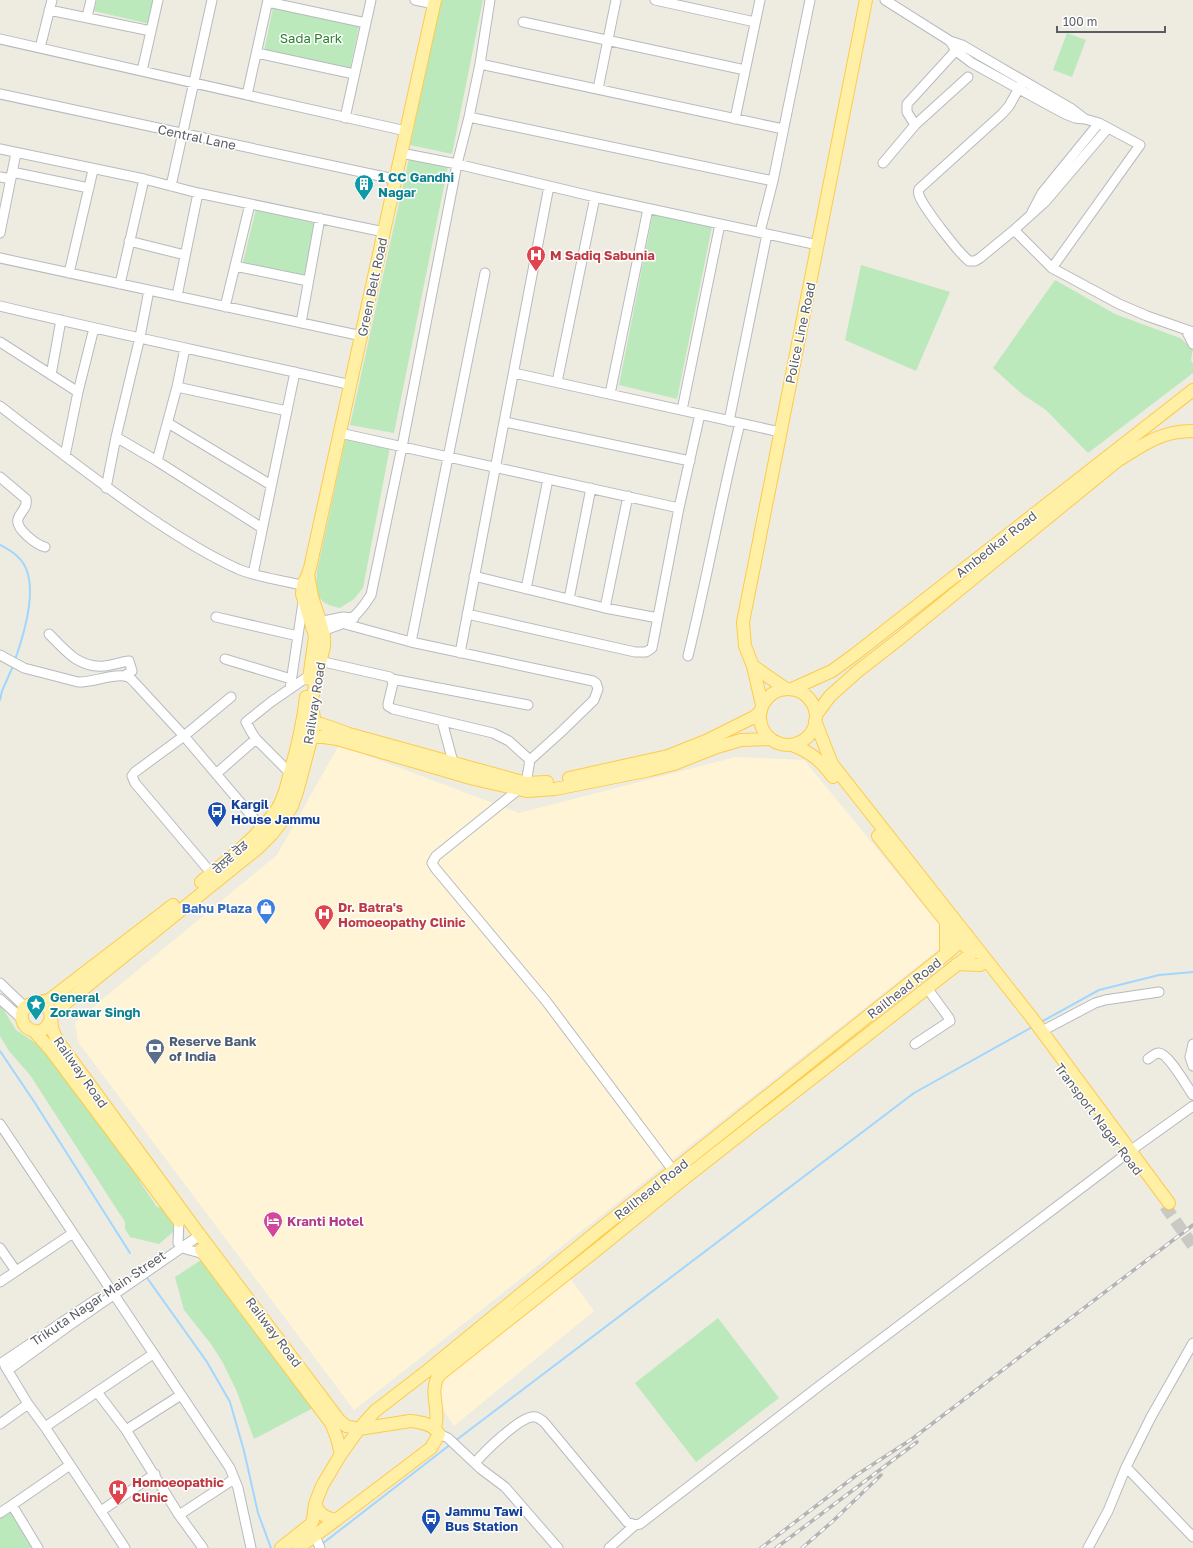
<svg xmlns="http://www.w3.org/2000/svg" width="1193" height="1548" viewBox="0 0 1193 1548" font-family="'Golos Text','Noto Sans Gurmukhi',sans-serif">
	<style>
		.commercial { fill: #fff5d6 }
		.green { fill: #bbe9bb }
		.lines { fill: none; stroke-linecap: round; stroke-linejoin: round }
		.stream { stroke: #a1d7ff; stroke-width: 2 }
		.major-tunnel { stroke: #c9c8c2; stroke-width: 12; stroke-dasharray: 12 6; stroke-linecap: butt }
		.minor-casing { stroke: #b7babf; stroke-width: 11 }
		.major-casing { stroke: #fecb4a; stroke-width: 14 }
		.minor { stroke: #fff; stroke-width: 9 }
		.major { stroke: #fff0a6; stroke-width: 12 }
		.rail-casing { stroke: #b3b4b5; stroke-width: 3.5 }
		.rail { stroke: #fff; stroke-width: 2; stroke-dasharray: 6; stroke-linecap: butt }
		.labels { text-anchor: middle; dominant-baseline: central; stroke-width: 3; stroke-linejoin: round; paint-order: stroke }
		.park-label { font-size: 13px; fill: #2b822f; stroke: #fff }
		.street-label { font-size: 13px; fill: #5a5e64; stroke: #fff }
		.culture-label { font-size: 13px; font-weight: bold; fill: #0d838f; stroke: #fff; text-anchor: start }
		.health-label { font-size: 13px; font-weight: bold; fill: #be3a42; stroke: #fff; text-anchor: start }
		.transit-label { font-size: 13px; font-weight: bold; fill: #164399; stroke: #fff; text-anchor: start }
		.shop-label { font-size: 13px; font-weight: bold; fill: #366cbe; stroke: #fff; text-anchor: end }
		.service-label { font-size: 13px; font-weight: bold; fill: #4e5e75; stroke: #fff; text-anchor: start }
		.hotel-label { font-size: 13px; font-weight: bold; fill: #b23c85; stroke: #fff; text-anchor: start }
	</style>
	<rect width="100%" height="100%" fill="#eeebe1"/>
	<path class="commercial" d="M339,745L519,813L736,757L804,760L942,928V947L354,1410L78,1042L75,1022L277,855Z
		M567,1274L594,1311L454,1426L443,1410L436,1394L440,1375Z"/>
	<path class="green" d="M97,0H156L150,24L94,11Z
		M441,0H483L452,154L410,145Z
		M273,8L359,26L350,68L264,51Z
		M1067,33L1086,40L1072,77L1053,70Z
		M409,158L448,166L394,433L350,425Z
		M654,208L713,222L677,399L619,385Z
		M256,209L318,224L305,277L243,262Z
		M861,265L950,292L916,371L845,340Z
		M1055,280L1115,314L1180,338L1193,349L1191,360L1193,364V373L1088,453L1046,410L1022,394L993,368Z
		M346,437L390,447L363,588L354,599L340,608C316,603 315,594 317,571Z
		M0,1004L16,1030L37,1044L65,1074L141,1174L140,1182L157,1207L166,1208L173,1220V1232L159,1244L130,1237L125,1229V1222L30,1075L9,1051L0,1036Z
		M204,1258L315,1407L254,1439L237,1392L223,1363L211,1344L184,1310L175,1277Z
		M718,1318L779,1398L696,1462L635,1383Z
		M10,1510L34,1546L30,1548H0V1517Z"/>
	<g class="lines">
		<path class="stream" d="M0,545C6,548 13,552 18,557C42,579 24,634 15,660
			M0,700L2,691L13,666
			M1041,1022L1099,990L1159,975L1193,972
			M0,1051L35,1103L130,1253
			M145,1275L207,1362L230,1402L244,1451L258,1513L271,1548
			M455,1441L914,1093L1034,1026
			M322,1544L451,1444"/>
		<path class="major-tunnel" d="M1165,1206L1193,1246"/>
		<defs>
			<path id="minor" d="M415,0L434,4
				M655,0L755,22
				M885,0L950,41L962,45L1072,109L1085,119
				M268,2L366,23
				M49,10L151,31
				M87,17L91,0
				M523,22L745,70
				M0,39L406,131
				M950,41L956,51L972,63L1019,89L1065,114L1075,118L1085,119L1099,123L1140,145L1052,268
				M40,48L52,0
				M257,53L354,74
				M480,64L783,129
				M142,71L158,0
				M598,89L616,0
				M0,94L394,179
				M247,95L268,0
				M469,117L773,181
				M345,118L371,0
				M735,119L760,0
				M915,125L907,112V104L959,47
				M1108,128L1045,202L1014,230L1052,268L1119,304L1147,316L1193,332
				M0,149L144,179
				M401,153L457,164L595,197L818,245
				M883,163L915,125L968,77
				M12,172L89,188
				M0,177L11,179
				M171,186L212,0
				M1032,212L1042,193L1099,123
				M1014,230L980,258L975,261H969C958,252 923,207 919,195C918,192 918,192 919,189L1002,114L1009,106L1023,81
				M760,232L773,181L810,0
				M0,233L16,153
				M129,241L185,255
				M0,258L362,336
				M235,266L308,281
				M69,273L93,170
				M120,284L144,179L198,193L384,232
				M177,296L198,193
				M0,306C117,334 234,358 351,385
				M225,307L250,204
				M301,323L320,218
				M1186,330L1193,344
				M0,342L78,392L94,328
				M514,373L780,432
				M51,375L61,320
				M557,382L595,197
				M177,387L185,348
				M610,394L648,209
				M0,406C49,444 98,482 149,517C177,536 207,555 238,569C262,579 285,580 309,587
				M682,410L720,224
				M729,421L767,234
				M505,422L690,461
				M168,423L271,485
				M340,433L679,508L652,648L646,652H635L467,614
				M116,437L140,337L149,290
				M65,456L78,392
				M157,461L262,528
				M0,477L26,499C28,508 20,512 18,519C15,529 37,545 45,547
				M106,488L116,437L157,461L177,387L287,411
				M679,508L700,414
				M253,574L295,372
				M474,576L605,608L658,618
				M526,589L548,479
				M569,599L591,488
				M605,608L628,496
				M216,617L298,636
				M314,623L343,617L354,618
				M345,624L411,642L593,681L596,683L598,689L594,700L560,733L530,760
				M318,632C347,623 354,622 371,595L402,447L457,164L469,117L480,64L490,0
				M49,634C65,650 78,668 104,666C113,665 121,662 129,661L132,671L124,676
				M411,642L485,273
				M460,653L549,186
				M0,655L24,668L78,682C91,683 117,672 128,677C131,678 133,681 135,683L184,736L231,697
				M688,656C707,578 721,500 740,423
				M225,659L291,679
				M315,660L390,677L393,683L388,704V706L393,709L493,733L509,741L530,760L526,783
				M392,679L528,705
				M290,689L303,602
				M442,721L453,762
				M217,773L256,739
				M290,773L256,739L252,733L246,722L271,702L310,675
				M518,790L436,856L432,863L435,868L546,1001L681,1181
				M212,874L135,783L132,776L135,772L184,736L262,828
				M0,983L25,1007
				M0,999L22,1019
				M1042,1031L1095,1003L1105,1000L1159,992
				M915,1044L950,1021L949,1018L927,988
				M1193,1044L1190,1057L1193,1066
				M1148,1059C1151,1057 1155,1053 1159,1053C1169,1054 1187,1087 1193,1095
				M0,1124L230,1468L238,1488L251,1548
				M1130,1151L1193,1106
				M178,1243L179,1220
				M0,1248L16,1271
				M182,1248L204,1254
				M0,1282L73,1233
				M3,1362L98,1298
				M8,1370L67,1327L200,1235
				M97,1392L126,1430L179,1515L203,1548
				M28,1404L45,1427L125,1548
				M0,1424L28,1404L5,1366
				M45,1427L153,1354
				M126,1430L181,1395
				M439,1434L448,1438L481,1469L505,1487L558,1548
				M475,1463C484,1452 519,1418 532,1417C537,1416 540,1419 544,1422L627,1522L635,1525L640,1524L823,1383L1125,1155
				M1126,1467L1193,1537
				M101,1511L155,1474
				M0,1513L12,1505
				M179,1515L234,1479
				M313,1531L320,1548
				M38,1548L12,1505L70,1465
				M609,1548L635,1525
				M1088,1548L1108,1511L1126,1467L1151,1417L1193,1343"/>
			<path id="major" d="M308,574L312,597L320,621L324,637V646L312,699L314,721L312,736L297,792L292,806L283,820L272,834L258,848L51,1015L52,1029L57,1040L196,1230L339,1420L346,1426L359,1429L375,1411L427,1371L599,1230L946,954L967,935
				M753,666L786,689
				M309,679L315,636L302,594L303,585L308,574L310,568C352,378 393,189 435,0
				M792,689L832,671L854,655L1193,390
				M760 717a28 28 0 1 1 56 0a28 28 0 1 1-56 0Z
				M762,705L753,666L745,646L743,622L866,0
				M816,715L830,696L858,671L899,639L1117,461C1143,445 1160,431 1193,431
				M307,719L349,734L526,783L547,782
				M815,721L832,764L1032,1018L1169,1203
				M304,734L337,739L474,779L527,791L555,789L650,770L674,764L717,747L741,740L771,739
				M792,745C812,753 820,760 833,777
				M569,778L668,756L708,740L754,717L761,711
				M878,836L966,947
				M201,882C227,861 255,839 275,812C284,800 287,784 291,769C298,745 303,722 306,697
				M946,923V954
				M957,964L980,965
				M41,1002C48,1007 52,1011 50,1020C43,1043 12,1027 25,1007C32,1001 40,1003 49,1000L173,905
				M34,1031L50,1049L179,1221
				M201,1250L331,1423L337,1438L341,1454
				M435,1428C441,1410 428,1392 439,1375L599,1248L681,1181L977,949
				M281,1548L311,1524L313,1520L315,1504L322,1486L341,1454L359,1429L410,1421C421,1422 433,1424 439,1434L431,1448L336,1520C324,1517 320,1515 315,1504
				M298,1548L336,1520"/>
		</defs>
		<use href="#minor" class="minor-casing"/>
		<use href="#major" class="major-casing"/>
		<use href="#minor" class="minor"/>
		<use href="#major" class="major"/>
		<defs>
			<path id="rail" d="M761,1548L858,1474L912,1439L1193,1225
				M776,1548L917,1442
				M802,1548L833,1521L881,1475"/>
		</defs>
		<use href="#rail" class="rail-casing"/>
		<use href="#rail" class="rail"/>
	</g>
	<defs>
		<symbol id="building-pin" viewBox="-11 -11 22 30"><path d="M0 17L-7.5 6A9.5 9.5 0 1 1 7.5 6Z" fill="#0f9aa8" stroke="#fff"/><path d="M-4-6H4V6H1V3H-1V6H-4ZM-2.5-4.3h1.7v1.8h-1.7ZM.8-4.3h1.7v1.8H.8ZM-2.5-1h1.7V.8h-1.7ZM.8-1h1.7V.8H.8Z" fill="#fff"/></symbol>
		<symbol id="hospital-pin" viewBox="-11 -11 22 30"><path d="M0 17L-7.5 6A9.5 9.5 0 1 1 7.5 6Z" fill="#e0444e" stroke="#fff"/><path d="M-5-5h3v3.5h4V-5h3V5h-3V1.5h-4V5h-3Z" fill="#fff"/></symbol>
		<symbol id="bus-pin" viewBox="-11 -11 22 30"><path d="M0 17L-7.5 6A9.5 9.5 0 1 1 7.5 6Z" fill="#1a4fb4" stroke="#fff"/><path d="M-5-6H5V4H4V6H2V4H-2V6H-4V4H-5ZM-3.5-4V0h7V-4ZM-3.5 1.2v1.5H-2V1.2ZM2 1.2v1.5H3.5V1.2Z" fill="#fff"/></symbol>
		<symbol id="shop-pin" viewBox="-11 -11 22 30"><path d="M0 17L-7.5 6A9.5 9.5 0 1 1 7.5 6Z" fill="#3f7fe0" stroke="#fff"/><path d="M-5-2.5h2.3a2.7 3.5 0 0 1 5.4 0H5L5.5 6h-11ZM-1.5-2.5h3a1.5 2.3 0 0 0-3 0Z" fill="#fff"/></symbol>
		<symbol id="sight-pin" viewBox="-11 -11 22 30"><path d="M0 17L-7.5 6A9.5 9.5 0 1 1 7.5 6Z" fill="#0f9aa8" stroke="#fff"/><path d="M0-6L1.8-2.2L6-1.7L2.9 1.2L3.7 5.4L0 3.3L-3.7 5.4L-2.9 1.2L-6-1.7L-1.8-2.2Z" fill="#fff"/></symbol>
		<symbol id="bank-pin" viewBox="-11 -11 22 30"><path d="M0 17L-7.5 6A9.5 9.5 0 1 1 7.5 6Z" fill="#5c6f8a" stroke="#fff"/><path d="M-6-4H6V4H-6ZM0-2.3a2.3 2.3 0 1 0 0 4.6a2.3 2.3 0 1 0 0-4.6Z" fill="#fff"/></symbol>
		<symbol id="hotel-pin" viewBox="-11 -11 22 30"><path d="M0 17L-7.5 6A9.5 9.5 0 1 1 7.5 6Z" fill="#d1479c" stroke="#fff"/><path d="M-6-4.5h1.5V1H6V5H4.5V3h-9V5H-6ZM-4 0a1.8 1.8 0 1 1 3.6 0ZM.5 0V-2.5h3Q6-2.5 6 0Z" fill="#fff"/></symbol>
	</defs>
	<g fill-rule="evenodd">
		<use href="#building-pin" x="353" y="173" width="22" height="30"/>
		<use href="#hospital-pin" x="525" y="244" width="22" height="30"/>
		<use href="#bus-pin" x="206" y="800" width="22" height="30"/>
		<use href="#shop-pin" x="255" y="897" width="22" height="30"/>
		<use href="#hospital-pin" x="313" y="903" width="22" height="30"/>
		<use href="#sight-pin" x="25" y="993" width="22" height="30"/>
		<use href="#bank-pin" x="144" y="1037" width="22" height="30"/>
		<use href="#hotel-pin" x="262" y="1210" width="22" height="30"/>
		<use href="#hospital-pin" x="107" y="1478" width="22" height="30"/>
		<use href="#bus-pin" x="420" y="1507" width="22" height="30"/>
	</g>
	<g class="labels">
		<g class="park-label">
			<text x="311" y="38">Sada Park</text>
		</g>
		<g class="street-label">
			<text transform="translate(197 137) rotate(12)">Central Lane</text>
			<text transform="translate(372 287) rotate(-78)">Green Belt Road</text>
			<text transform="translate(800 333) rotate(-78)">Police Line Road</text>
			<text transform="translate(996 544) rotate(-38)">Ambedkar Road</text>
			<text transform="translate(314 703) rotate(-81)">Railway Road</text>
			<text transform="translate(230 857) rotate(-42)">ਰੇਲਵੇ ਰੋਡ</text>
			<text transform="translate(904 988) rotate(-38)">Railhead Road</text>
			<text transform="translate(81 1072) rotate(55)">Railway Road</text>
			<text transform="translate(1099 1119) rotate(53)">Transport Nagar Road</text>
			<text transform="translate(651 1189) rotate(-38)">Railhead Road</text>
			<text transform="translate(98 1298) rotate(-34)">Trikuta Nagar Main Street</text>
			<text transform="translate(274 1332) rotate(53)">Railway Road</text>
		</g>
		<g class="culture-label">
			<text x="378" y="177">1 CC Gandhi<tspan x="378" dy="15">Nagar</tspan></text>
			<text x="50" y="997">General<tspan x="50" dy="15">Zorawar Singh</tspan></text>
		</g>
		<g class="health-label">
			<text x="550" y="255">M Sadiq Sabunia</text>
			<text x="338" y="907">Dr. Batra's<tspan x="338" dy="15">Homoeopathy Clinic</tspan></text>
			<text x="132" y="1482">Homoeopathic<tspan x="132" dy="15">Clinic</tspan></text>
		</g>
		<g class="transit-label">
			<text x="231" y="804">Kargil<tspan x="231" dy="15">House Jammu</tspan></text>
			<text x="445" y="1511">Jammu Tawi<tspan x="445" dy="15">Bus Station</tspan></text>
		</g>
		<g class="shop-label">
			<text x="252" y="908">Bahu Plaza</text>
		</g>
		<g class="service-label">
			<text x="169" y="1041">Reserve Bank<tspan x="169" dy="15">of India</tspan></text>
		</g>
		<g class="hotel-label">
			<text x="287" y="1221">Kranti Hotel</text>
		</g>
	</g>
	<path d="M1057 26v6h108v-6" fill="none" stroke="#5a5e64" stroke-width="2"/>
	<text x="1063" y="26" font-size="12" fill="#5a5e64" stroke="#ffffff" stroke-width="3" paint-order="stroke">100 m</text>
</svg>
